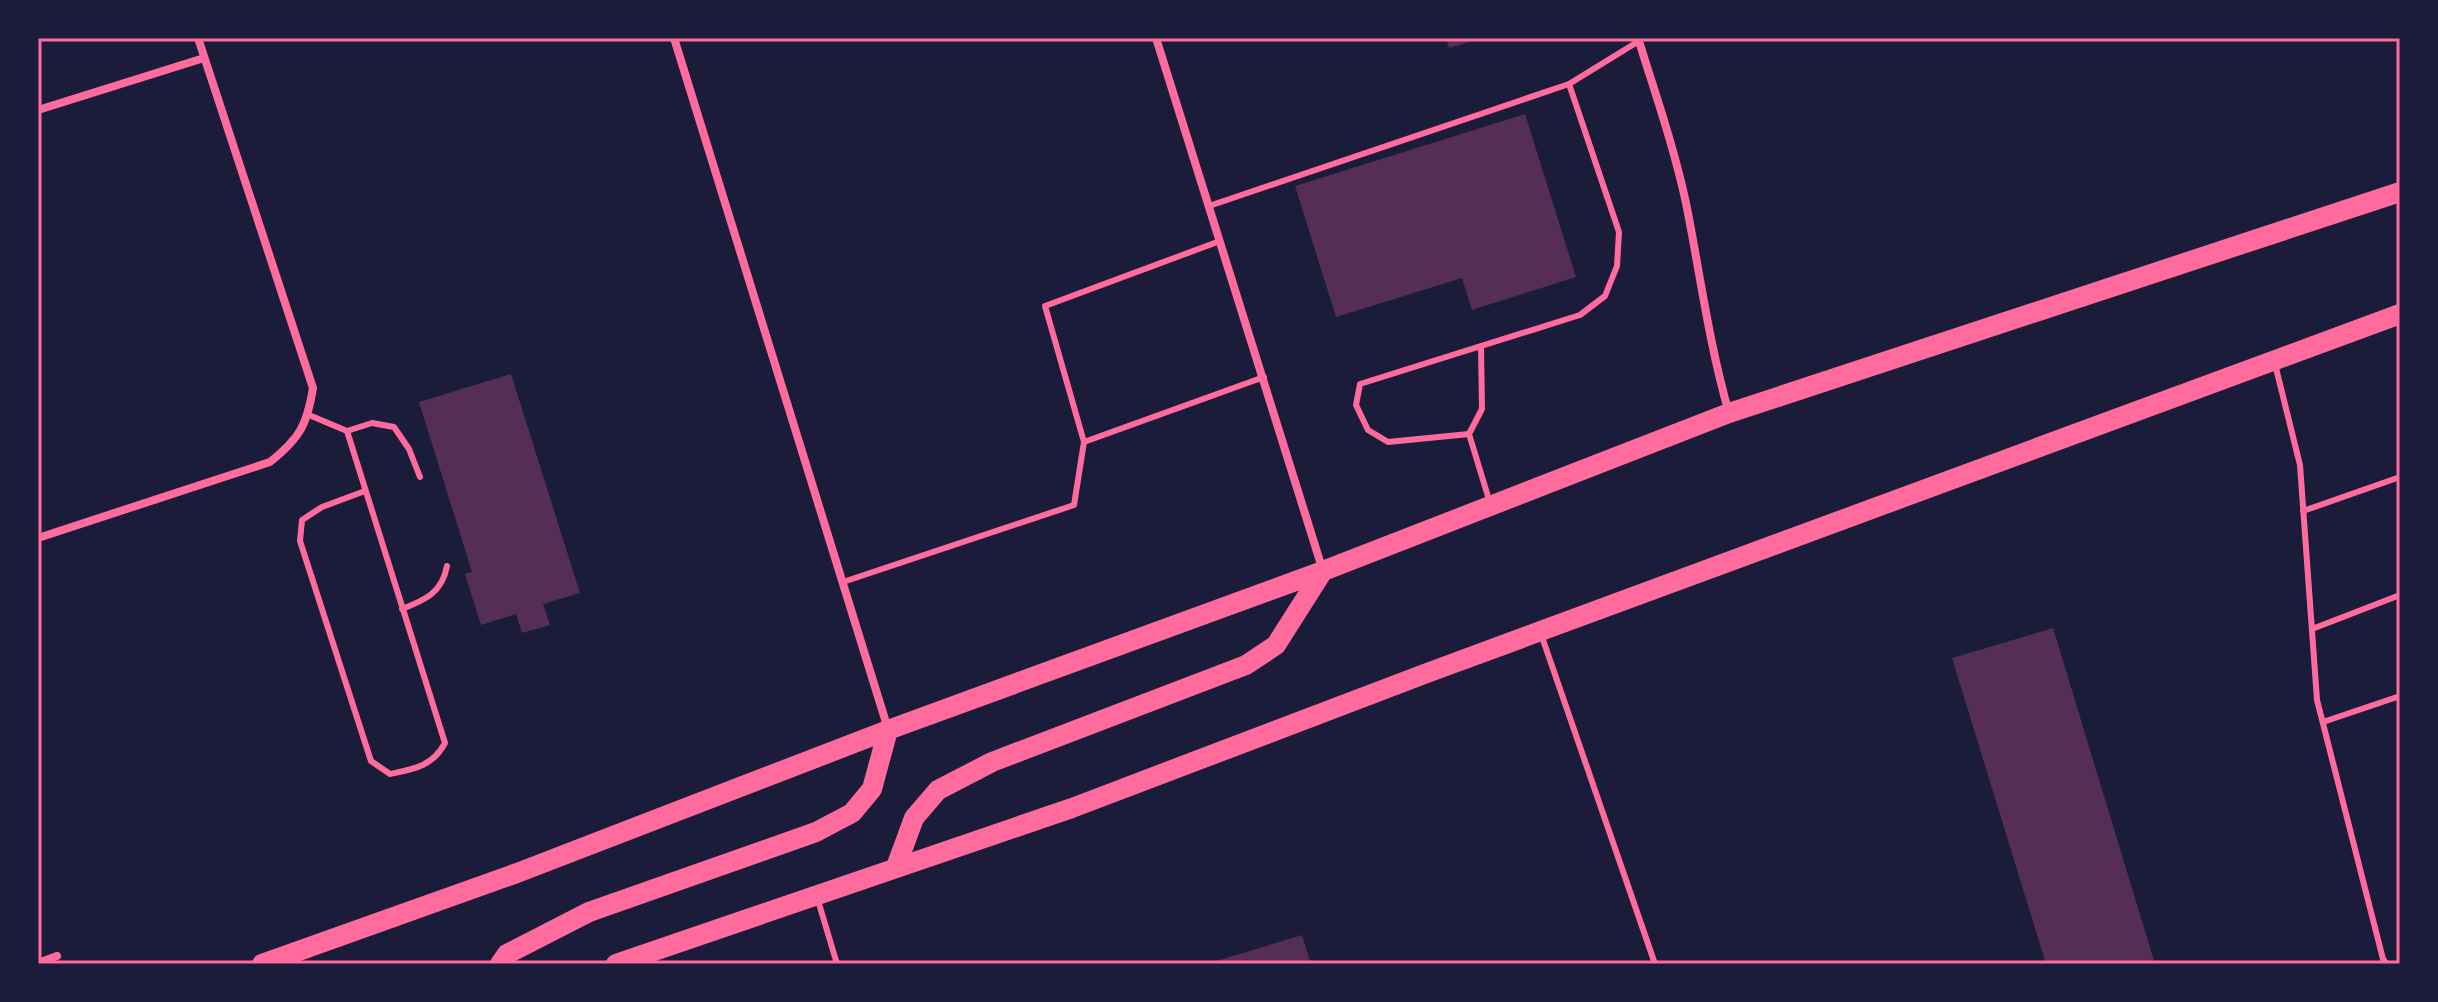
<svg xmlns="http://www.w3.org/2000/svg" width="2438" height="1002" viewBox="0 0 2438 1002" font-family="'DejaVu Sans',sans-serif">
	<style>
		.building { fill: #542f53 }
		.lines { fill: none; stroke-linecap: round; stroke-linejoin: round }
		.service { stroke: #ff6b9d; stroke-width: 6 }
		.minor { stroke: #ff6b9d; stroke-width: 8 }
		.primary { stroke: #ff6b9d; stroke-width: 20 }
		.neatline { fill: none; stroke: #ff6b9d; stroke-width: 3 }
	</style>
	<rect width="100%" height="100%" fill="#1b1b3a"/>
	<path class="building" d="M1446,38H1478L1479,39L1449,48Z
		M1525,114L1576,277L1472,310L1462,278L1336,317L1295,186Z
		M511,374L580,593L543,604L550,625L522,633L516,614L481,625L465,574L472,572L419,402Z
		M2053,628L2155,964H2046L1952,658Z
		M1302,935L1311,964H1210V963Z"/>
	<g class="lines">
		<path class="service" d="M1209,206L1569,84L1639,41
			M1220,241L1045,306L1084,442L1264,377
			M1481,346L1482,409L1469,434L1388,442L1368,430L1356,405L1360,384L1580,315L1605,296L1617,266L1619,232L1569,84
			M2275,364L2300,465L2317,700L2383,959L2387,964
			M309,415L347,431L445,743C433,766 414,769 390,774L371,761L300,541L302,520L322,507L365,491
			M347,431L372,423L394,427L409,449L420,477
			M1469,434L1490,503
			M2303,511L2400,477
			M843,582L1074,505L1084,442
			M402,609C425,600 442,593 447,566
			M2312,629L2400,595
			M1541,634L1655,964
			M2323,722L2400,696
			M817,897L837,964"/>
		<path class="minor" d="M674,38L888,729
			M1156,38L1323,571
			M1638,38C1655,93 1674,147 1686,203C1700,273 1709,344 1729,413
			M38,110L204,58
			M38,538L270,462C300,438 307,425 313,388L198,38
			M38,963L57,956"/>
		<path class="primary" d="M896,867L914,818L938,790L992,762L1246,665L1276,645L1323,571
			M262,964L517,873L888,730L1323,571L1729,413L2400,192
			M500,964L507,954L589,912L816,832L852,813L872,789L888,730
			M616,964L1072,808L1427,673L2400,314"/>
	</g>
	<rect width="2438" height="1002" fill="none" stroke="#1b1b3a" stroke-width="80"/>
	<rect x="40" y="40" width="2358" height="922" class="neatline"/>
</svg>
